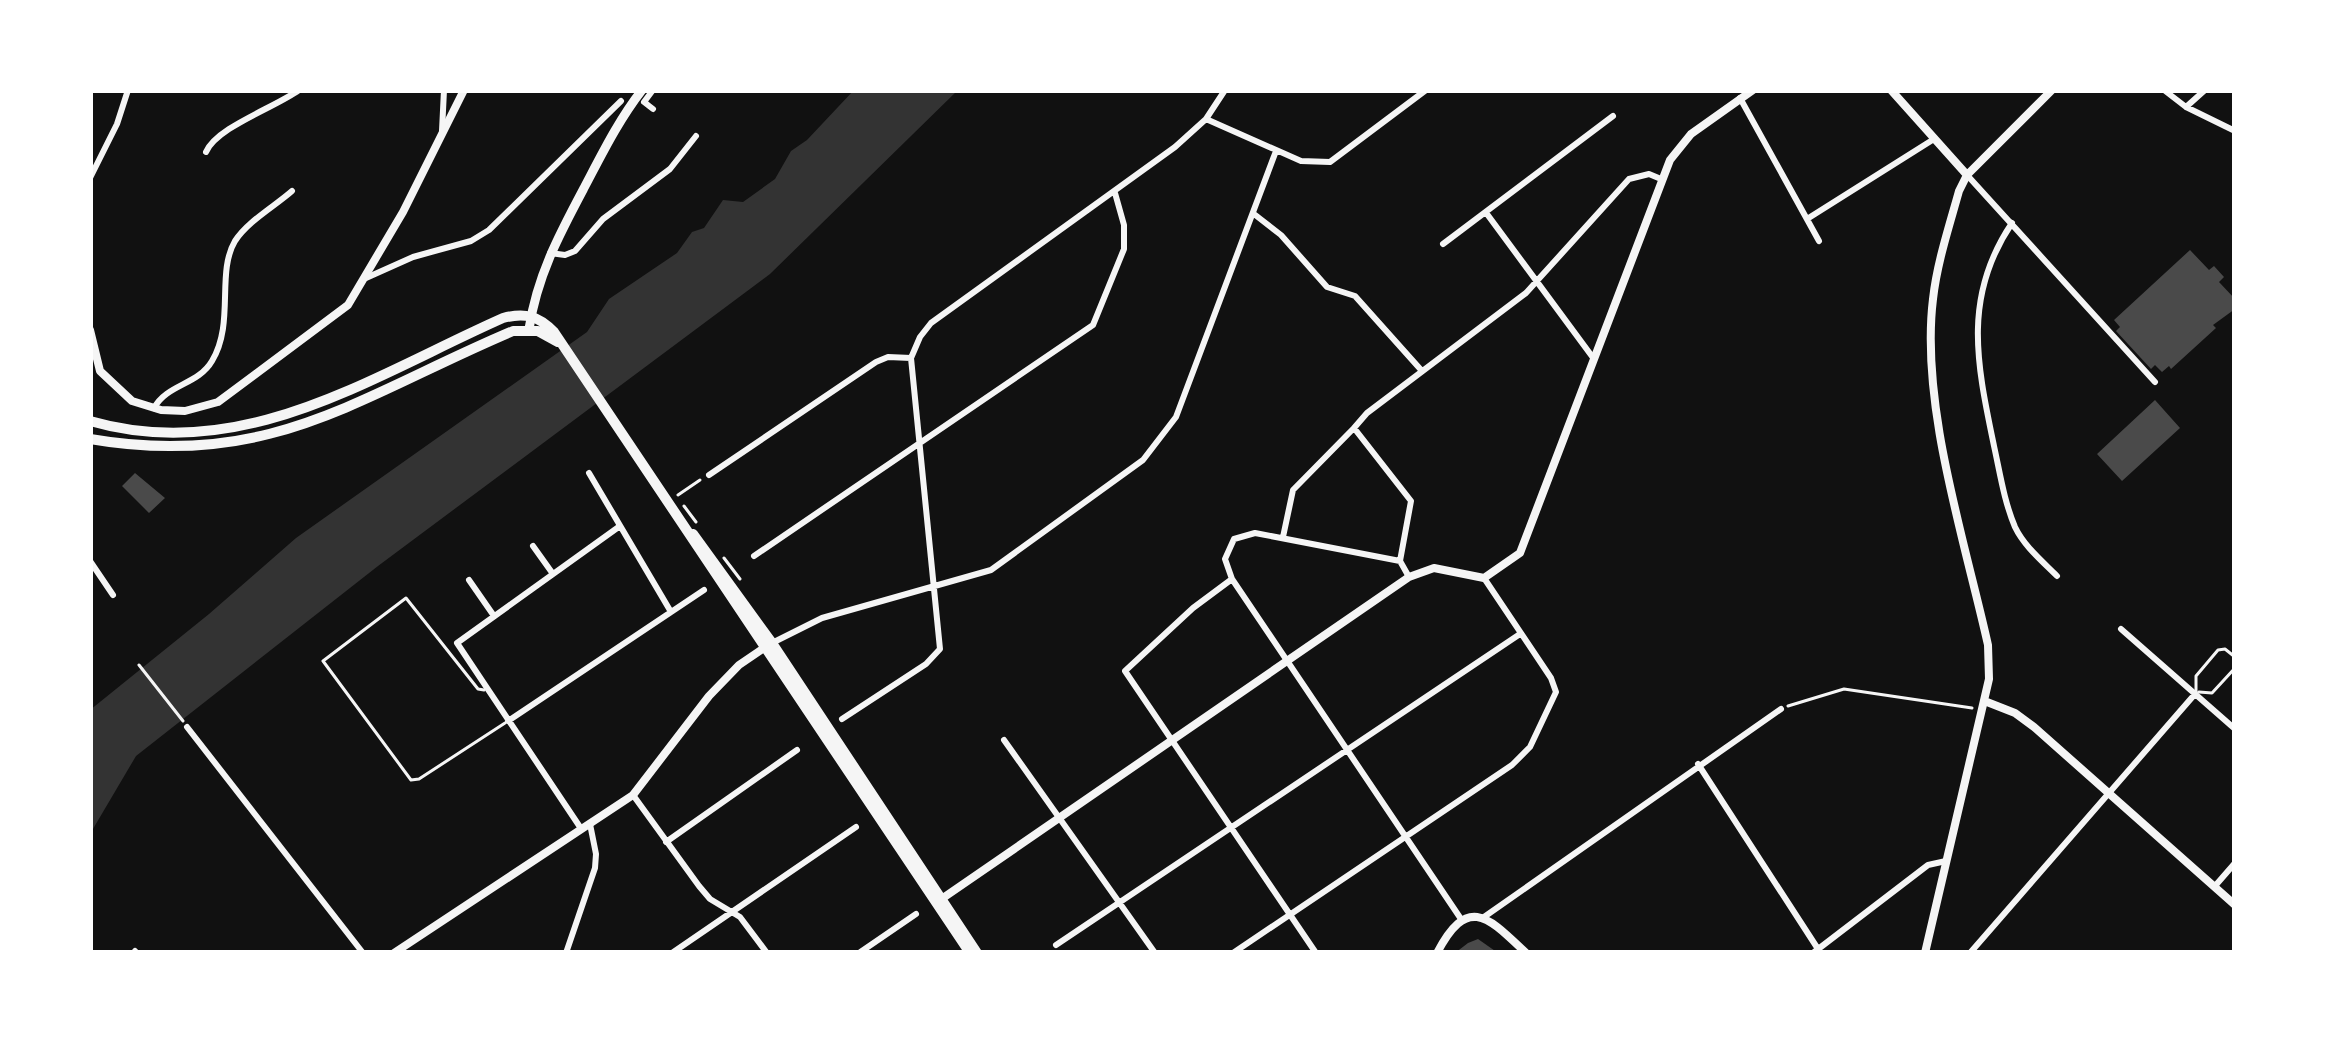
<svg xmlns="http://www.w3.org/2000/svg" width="2325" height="1043" viewBox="0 0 2325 1043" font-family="'Roboto Condensed',sans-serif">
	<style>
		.water { fill: #333 }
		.building { fill: #4a4a4a }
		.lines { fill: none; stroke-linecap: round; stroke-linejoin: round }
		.path { stroke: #f5f5f5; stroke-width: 3 }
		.service { stroke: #f5f5f5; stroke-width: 3 }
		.minor { stroke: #f5f5f5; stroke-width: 6 }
		.tertiary { stroke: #f5f5f5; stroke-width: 8 }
		.secondary { stroke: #f5f5f5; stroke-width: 9 }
		.primary { stroke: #f5f5f5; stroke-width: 10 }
	</style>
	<rect width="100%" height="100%" fill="#111"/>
	<path class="water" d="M854,90H958L770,274L378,566L136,756L90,834V710L209,614L296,538L587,332L609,299L677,253L692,232L704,228L723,200L743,202L775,179L791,151L807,140Z"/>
	<path class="building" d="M2190,250L2209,270L2214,266L2224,277L2219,282L2235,299V309L2213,325L2216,328L2171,369L2169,366L2162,372L2155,365L2151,369L2116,331L2120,327L2114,320Z
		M2155,400L2180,428L2122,481L2097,454Z
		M135,473L165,498L149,513L122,486Z
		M1478,939L1498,953H1455L1468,943Z"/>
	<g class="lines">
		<path class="path" d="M678,495L700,480
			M684,506L696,522
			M724,558L740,579
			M139,665L183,721
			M1788,706L1844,689L1972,708"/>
		<path class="service" d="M484,690L478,689L406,598L323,661L411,780L419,779L505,723
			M2199,692L2212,693L2235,668
			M2196,693V676L2218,650L2225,649L2235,657"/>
		<path class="minor" d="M2164,90L2186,107L2235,131
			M1740,98L1819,241
			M2186,107L2205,90
			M653,109L644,102L653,90
			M1206,119L1301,161L1330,162L1426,90
			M442,131L444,90
			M206,152C217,127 274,108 299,90
			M1967,175L2155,382
			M90,178L117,124L128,90
			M1254,214L1281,235L1327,287L1355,296L1422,371
			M1487,214L1594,359
			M1807,219L1934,139
			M2012,223C1962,297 1977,364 1994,446C2000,473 2004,501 2015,527C2024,546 2042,561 2057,576
			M1443,244L1613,116
			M550,253L565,255L575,251L603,219L670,169L696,136
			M366,278L413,257L471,241L489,230L621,101
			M154,408C167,384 198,385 212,361C235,323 216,273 235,241C248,221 275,206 292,191
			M589,473L671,612
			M709,475L876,362L888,357L911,358L920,337L931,323L1175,147L1206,119L1225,90
			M1283,537L1293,490L1353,429
			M533,546L553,574
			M754,556L1093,325L1124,249V225L1115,193
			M90,561L113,595
			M1400,561L1411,501L1354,428L1367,413L1526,293L1629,179L1649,174L1661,179
			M1409,577L1400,561L1255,533L1234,539L1225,559L1232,579L1461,919
			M1232,579L1193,608L1125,671L1316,953
			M469,580L494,616
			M2121,629L2235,729
			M772,643L822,618L991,570L1143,460L1176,417L1276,151
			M842,719L926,664L940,649L911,358
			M508,721L704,590
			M187,727L363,953
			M1004,740L1155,953
			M1698,764L1818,949
			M633,795L699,886L710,899L740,917L767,953
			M580,827L457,643L620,526
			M666,842L797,750
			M2215,886L2235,863
			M1484,917L1781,709
			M1056,945L1520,634
			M135,951L137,953
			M566,953L595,868L596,854L590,824
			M672,953L856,827
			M859,953L916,914
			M1233,953L1512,765L1530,747L1556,692L1551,678L1484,578
			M1813,953L1928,865L1946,861
			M1970,953L2195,694"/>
		<path class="tertiary" d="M1891,90L1967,175
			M90,330L100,371L132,401L161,410L185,411L218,402L348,305L403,212L464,90
			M1987,702L2015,713L2034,727L2235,905
			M940,900L1409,577L1434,568L1484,578L1520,553L1670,160L1691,134L1753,90
			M394,953L633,795L709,696L739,665L764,648
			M1437,953C1468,894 1488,917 1526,953
			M1925,953L1989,679L1988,645C1965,541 1920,405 1933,299C1937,263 1949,227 1959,191L1967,175L2052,90"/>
		<path class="secondary" d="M529,329C537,276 559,235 584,188C602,154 618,121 642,90"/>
		<path class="primary" d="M90,421C242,465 370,377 503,318C525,312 539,316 554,332L970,953
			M90,439C270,470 359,396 513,331H538L558,342
			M693,534L772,643L977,953"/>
	</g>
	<rect width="2325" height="1043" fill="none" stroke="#ffffff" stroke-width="186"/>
</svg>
